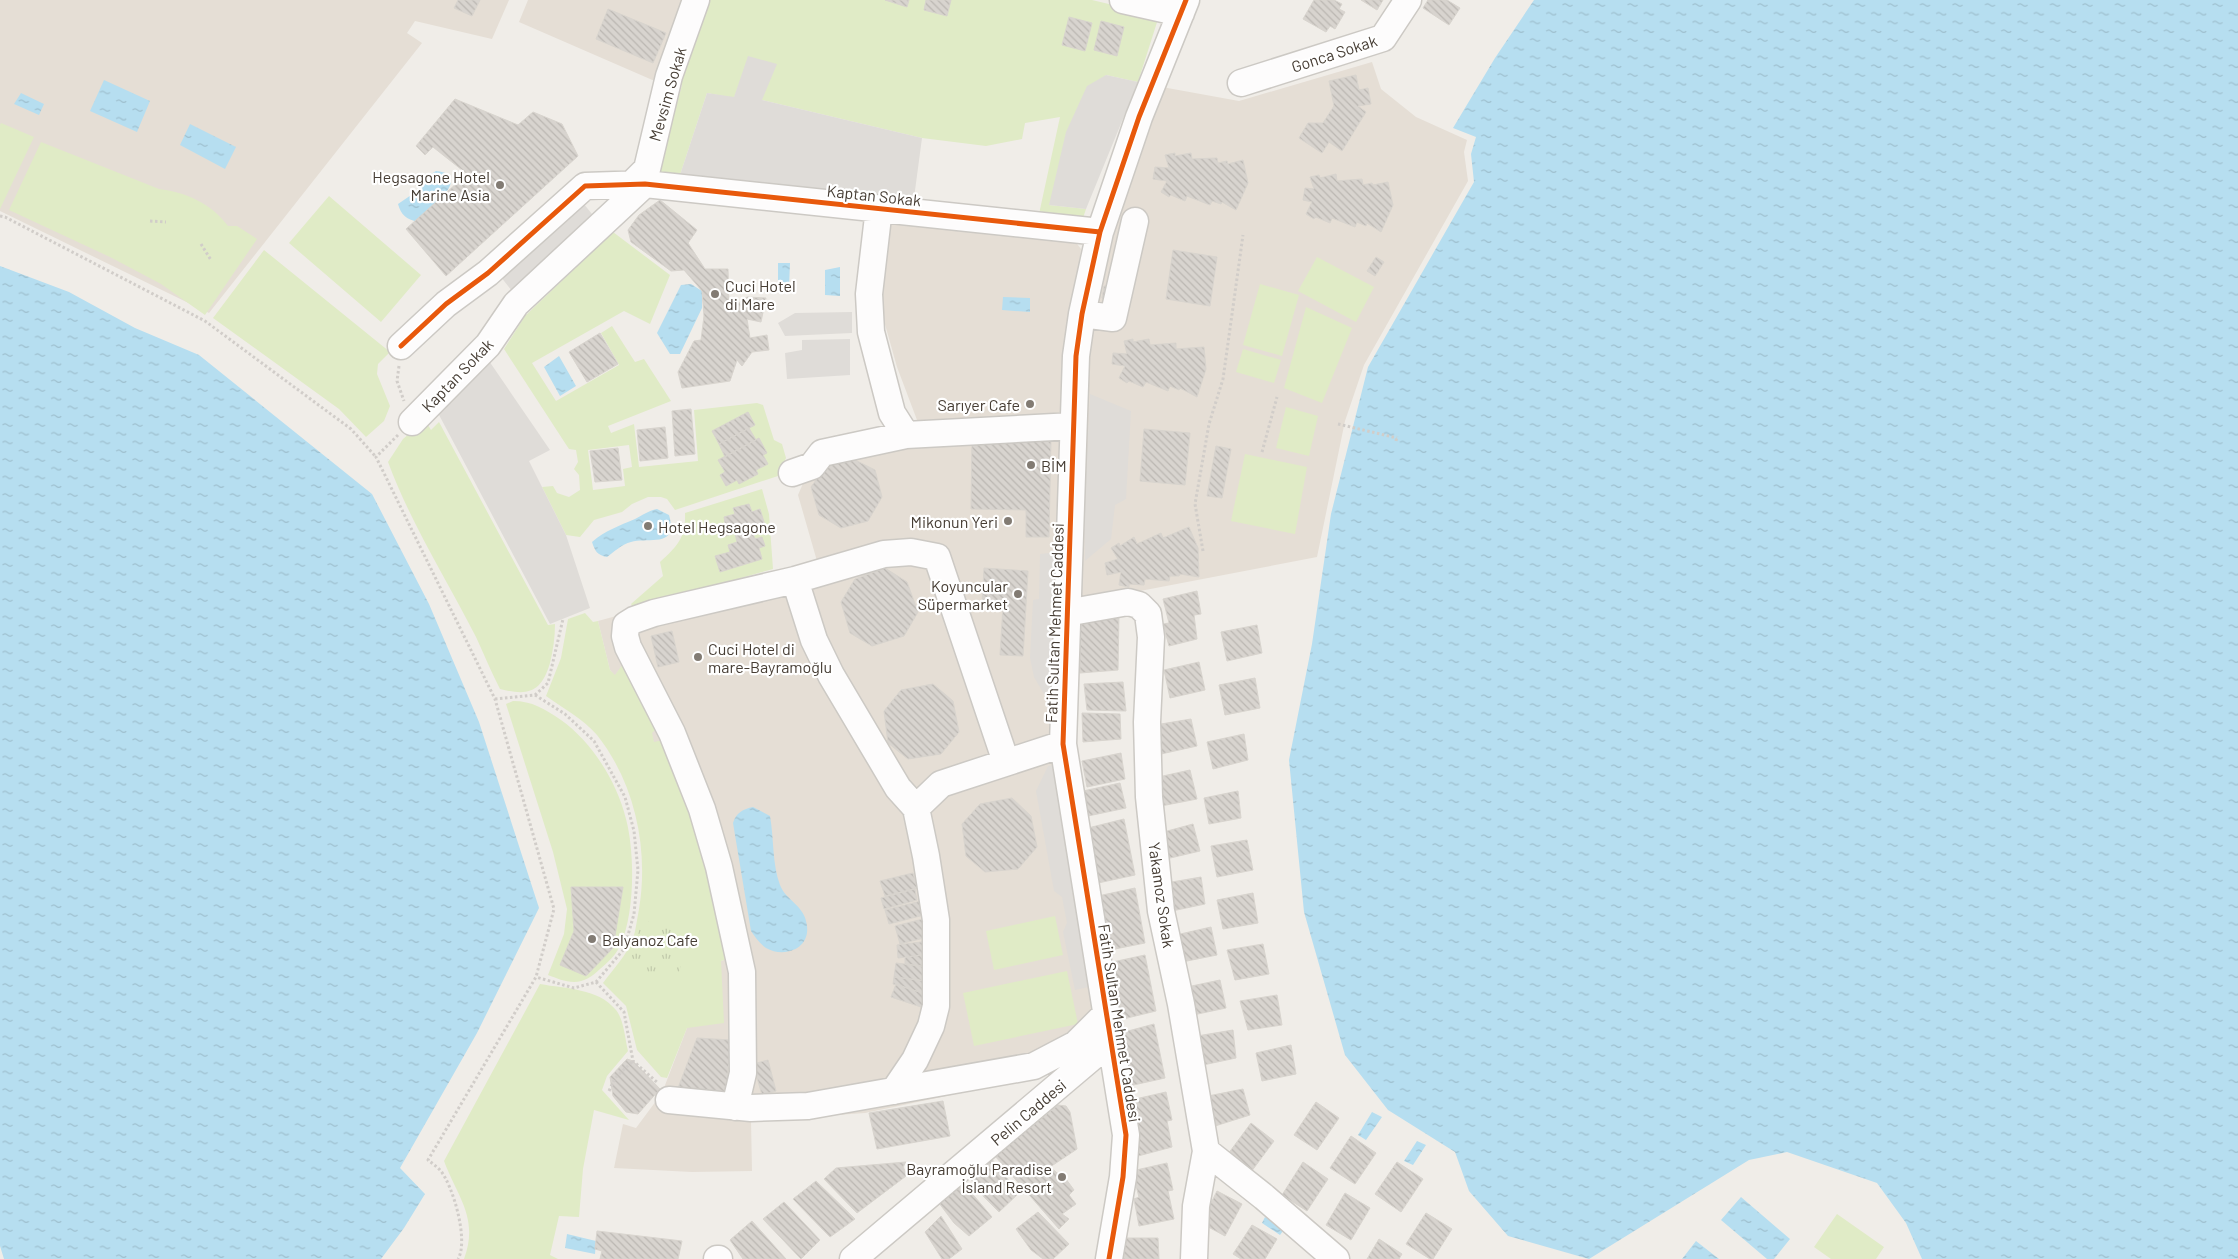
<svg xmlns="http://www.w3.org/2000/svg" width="2238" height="1259" viewBox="0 0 2238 1259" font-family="Barlow,sans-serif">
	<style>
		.residential { fill: #e5ded5 }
		.grass { fill: #e0ebc6; fill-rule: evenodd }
		.park { fill: url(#park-tufts) }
		.parking { fill: #dfdcd8 }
		.water { fill: url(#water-ripples) }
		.building { fill: url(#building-back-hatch); stroke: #d8d4ce }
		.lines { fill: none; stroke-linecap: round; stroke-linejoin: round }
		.minor-casing { stroke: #ccc9c4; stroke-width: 29 }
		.path { stroke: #d1cdc9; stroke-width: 3; stroke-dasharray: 2.5 2.5; stroke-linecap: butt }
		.minor { stroke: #fdfcfc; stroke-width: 26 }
		.cycleway-casing { stroke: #fff; stroke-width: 8 }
		.cycleway { stroke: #e8590c; stroke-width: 5 }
		.poi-dot { fill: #827b73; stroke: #fff; stroke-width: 2 }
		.labels { text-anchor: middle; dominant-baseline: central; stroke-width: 4.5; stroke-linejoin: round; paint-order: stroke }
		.street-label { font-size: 16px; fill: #463d34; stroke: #fff }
		.poi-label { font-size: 16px; fill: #463d34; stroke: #fff; text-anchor: end }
	</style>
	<defs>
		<pattern id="park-tufts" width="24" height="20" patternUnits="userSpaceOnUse" patternTransform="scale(1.25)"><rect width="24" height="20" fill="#e0ebc6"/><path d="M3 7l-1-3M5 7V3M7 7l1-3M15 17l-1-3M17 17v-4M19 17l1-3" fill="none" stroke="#c2caab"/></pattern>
		<pattern id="water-ripples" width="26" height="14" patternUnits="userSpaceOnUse" patternTransform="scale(1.25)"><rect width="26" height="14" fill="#b6def0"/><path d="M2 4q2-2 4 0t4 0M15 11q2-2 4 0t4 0" fill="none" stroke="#9ebfce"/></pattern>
		<pattern id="building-back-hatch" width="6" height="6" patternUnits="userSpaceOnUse" patternTransform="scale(1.25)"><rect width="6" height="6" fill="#d8d4cf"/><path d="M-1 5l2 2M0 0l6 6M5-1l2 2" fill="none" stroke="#bbb7b2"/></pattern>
	</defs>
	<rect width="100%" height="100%" fill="#f0ede8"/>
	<path class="residential" d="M0,0H509L492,39L415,21L407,33L422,43L209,313L0,211Z
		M528,0H687L657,82L519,22Z
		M1372,62L1381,89L1416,117L1467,140L1464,152L1468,181L1364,365L1345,421L1317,557L1072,604L1087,336L1110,233L1146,137L1162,87L1239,101Z
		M894,219L1071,236L1081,249L1060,412L1051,420L924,424L917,420L897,367L879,303L885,225Z
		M1060,434L1058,552L1101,1027L1032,1078L865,1113L751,1121L752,1171L692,1172L614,1168L623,1124L636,1128L662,1093L687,1028L721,961L730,958L667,739L654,743L628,657L615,676L610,670L598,621L817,561L798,495L814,458L922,439Z"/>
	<path class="grass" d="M706,0H1092L1159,16L1138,82L1106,75L1049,205L1086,209L1083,218L1039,214L1060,117L1025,123L1022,139L986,146L922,138L762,100L749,56L734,98L707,93L680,175L657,174L682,85L673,82Z
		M1,123L34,137L0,209V125Z
		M41,142L159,189C186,192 212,204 228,226H237L257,239L205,315L161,284L110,257L9,210Z
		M329,196L421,275L381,322L289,243Z
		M613,232L670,275L650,324L624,311L532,363L556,401L619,365L601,333L612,326L635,362L644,359L671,401L608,426L611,433L634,424L639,467L698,461L694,410L757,403L763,405L774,440L782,444L786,458L778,476L675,510L667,499L661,497H648L632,504L622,512L594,520L580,537L566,535L542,487L553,486L557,493L569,497L580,490L579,475L574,469L578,462L576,450L569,449L565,443L504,349L525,316ZM629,445L632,467L623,469L625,486L593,490L588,450Z
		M264,250L390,352L378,364L377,374L390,406L384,421L366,437L339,409L213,318Z
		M1317,257L1374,287L1356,322L1298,291Z
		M1260,284L1299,295L1282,356L1243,345Z
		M1306,307L1352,328L1322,403L1284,388Z
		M1243,349L1281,360L1274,383L1236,372Z
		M1286,407L1318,416L1309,456L1276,448Z
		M425,420L431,430L439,422L548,625L555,624C555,638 553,650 550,663C541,693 528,696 500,689C491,672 484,654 476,637C446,578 411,524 388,462L403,439Z
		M1245,454L1307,467L1295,534L1231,521Z
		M762,489L769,514L773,569L633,608L631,604L663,576L660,562C677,546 686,538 685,513Z
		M585,613L593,622L598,621L610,670L615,675L628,657L660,725L652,733L654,742L667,739L692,795L730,958L721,961L724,1023L687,1028L667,1078L661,1077L637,1050L626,1006L603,983C614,968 626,956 633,939C636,929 637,919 639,909C649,849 635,783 597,735C583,719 563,708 546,696L561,658L568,619Z
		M513,701C532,701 545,709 561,720C592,742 617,782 626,819C635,853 635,914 620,946C616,955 607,963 600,969C593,976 584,982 574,982C565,982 556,978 548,975L564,934L567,909L553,852L506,704Z
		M1055,916L1063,955L994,970L986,931Z
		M1067,971L1078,1024L974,1046L963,993Z
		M540,984C566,989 598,988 616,1010C624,1020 625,1039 628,1051L607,1076L602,1090L629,1120L594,1110L583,1169L579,1217L559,1216L550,1255L558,1259H464C479,1218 458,1198 444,1161Z
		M1837,1214L1884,1247L1876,1259H1831L1814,1247Z"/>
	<path class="park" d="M642,920L689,932L677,981L629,966Z"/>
	<path class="parking" d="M748,56L777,64L762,100L922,138L914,198L680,175L707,93L734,97Z
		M1106,75L1138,82L1086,209L1049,205L1066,132L1087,86Z
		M579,198L596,219L516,296L497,272Z
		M852,312V333L785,336L778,323L795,313Z
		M850,339V375L787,379L785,353L802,350V340Z
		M487,358L550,450L529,461L566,535L590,608L550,624L438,413Z
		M1090,394L1131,411L1126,499L1115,505L1111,539L1085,561L1084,512Z
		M1058,552L1055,693L1044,694L1034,677L1030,658L1033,600L1039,599L1040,554Z
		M1060,764L1092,986L1075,990L1063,932L1067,923L1062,897L1054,891L1036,791L1048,766Z"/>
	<path class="water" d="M1534,0H2238V1259H1922L1906,1223L1877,1183L1787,1152L1749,1160L1589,1259L1508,1236L1469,1191L1455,1152L1388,1110L1345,1055L1304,912L1289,760L1312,644L1331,514L1368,367L1474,182L1471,154L1476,137L1453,128L1495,58Z
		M104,80L150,101L137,132L90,111Z
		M21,93L44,104L39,115L14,104Z
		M190,124L236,147L225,169L180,145Z
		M436,171C475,174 427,212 418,222C406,219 401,215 398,204L420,189L431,174Z
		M778,263H790L789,288H778Z
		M0,266L69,292L135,328L199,355L372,494L429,604L479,722L539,908L477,1033L400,1168L425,1194L404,1228L381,1259H4L0,1246Z
		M840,267V296L825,295V270Z
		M691,284L702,291V308L680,354H670L657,333L681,285Z
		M1003,297L1030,298V312L1002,310Z
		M559,356L576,386L560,396L544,367Z
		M657,509L669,515C679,549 648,537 631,542C622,544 614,552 607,557C597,555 595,551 592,542C606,530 619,526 635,519C643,515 648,511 657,509Z
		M753,807L770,816C774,838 772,864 780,885C786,901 805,905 807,926C810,950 783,958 766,948C759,943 755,937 751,931L733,823C736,813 743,809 753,807Z
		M1372,1112L1382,1117L1366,1140L1358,1135Z
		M1417,1141L1426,1145L1413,1165L1404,1161Z
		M1741,1197L1790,1239L1774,1259H1767L1721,1220Z
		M1265,1217L1285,1228L1280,1235L1262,1223Z
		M567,1234L596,1241L595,1254L565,1248Z
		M1696,1241L1719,1259H1682Z"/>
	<path class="building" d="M458,0H480L472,16L454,8Z
		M885,0H909L907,7Z
		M926,0H951L947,16L924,10Z
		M1314,0H1334L1342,4L1339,9L1345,12L1335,29L1330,26L1326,32L1303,19Z
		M1361,0H1383L1377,10Z
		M1428,0H1447L1460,8L1449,25L1423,8Z
		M608,9L666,33L653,63L596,39Z
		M1069,17L1092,23L1085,51L1062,45Z
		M1101,21L1124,27L1117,56L1094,50Z
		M1356,75L1359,90L1368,88L1371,104L1358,106L1366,112L1342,151L1329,142L1322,153L1299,138L1308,123H1323L1334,106L1329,81Z
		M455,99L518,125L533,112L562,124L578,156L446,276L406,229L467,174L433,147L425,155L416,146Z
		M1175,153V156L1191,153L1192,159L1217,158L1218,163L1227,161L1228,164L1243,160L1248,183L1236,210L1222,202L1221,204L1212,201L1210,205L1187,196L1185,201L1171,195L1169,197L1161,192L1167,181L1153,179L1155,167L1169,168L1165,155Z
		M1336,174L1337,181L1362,179L1363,185L1372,183L1373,185L1388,182L1393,205L1381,232L1367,223L1366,226L1357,222L1355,227L1332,218L1330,223L1316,217L1314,219L1306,214L1312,202L1303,200L1305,188L1314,189L1310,177L1319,175L1320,178Z
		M660,200L697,230L688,243L705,269H728L729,306L739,303L747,297L766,298L761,322L747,319L750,338L767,335L769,350L752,352L742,366L737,360L730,381L682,388L678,372L694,341L701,340L704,316L702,291L684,270L671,271L631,242L628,230L639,215Z
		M1173,250L1217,257L1210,306L1166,299Z
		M1376,257L1384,262L1375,276L1367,271Z
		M1104,286L1116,288L1114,300L1102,298Z
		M600,333L618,364L587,382L569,352Z
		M1133,339V342L1149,339L1150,345L1176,343V349L1204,347L1206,369L1197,397L1180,388L1179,390L1170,386L1168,391L1146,382L1143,387L1129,381L1127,383L1119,378L1125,366L1112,364L1113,353L1127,354L1124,341Z
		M691,409L695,454L675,456L672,411Z
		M748,412L755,425L719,444L712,431Z
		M665,427L668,458L640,461L637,430Z
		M749,428L756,440L725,457L719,444Z
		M1144,429L1190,433L1185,485L1140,481Z
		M759,438L767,453L763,455L768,464L756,470L758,474L739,484L737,480L726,486L720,475L725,472L718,460Z
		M972,438L1051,440L1049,537H1026V510L971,509Z
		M1216,446L1231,449L1222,498L1207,496Z
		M618,448L622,480L595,482L590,451Z
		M851,458L875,470L882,497L868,521L841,528L819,515L811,487L827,465Z
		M749,504L752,512L760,509L765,525L751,529L755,539L762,537L765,546L759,548L762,559L720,572L715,556L730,552L728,545L737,542L735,533L720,538L716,526L725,523L724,517L735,514L733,508Z
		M1189,527L1198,548L1199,577L1180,574L1179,576H1170L1169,581L1145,579L1144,585L1129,584V587L1119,585L1121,572L1107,575L1105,563L1118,559L1111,548L1119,543L1120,546L1134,537L1137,544L1161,533L1163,538Z
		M885,568L907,582L918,612L904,636L872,646L850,633L841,602L855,579Z
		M984,568L1028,571L1023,656L1000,655L1003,606L982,605Z
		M1197,591L1201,614L1194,615L1197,639L1169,646L1163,624L1169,623L1163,599Z
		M1119,612L1118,670L1080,673V617Z
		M1257,625L1262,653L1227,661L1221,632Z
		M672,631L679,662L658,667L651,636Z
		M1199,662L1205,690L1170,698L1164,670Z
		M1255,678L1260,708L1225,715L1219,685Z
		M1123,682L1126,711L1087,710L1084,684Z
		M933,684L953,701L959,732L941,754L908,759L888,743L884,711L901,690Z
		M1082,713L1120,714L1121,739L1083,742Z
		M1191,719L1197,746L1161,754L1155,725Z
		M1244,734L1248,760L1213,769L1207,742Z
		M1121,753L1125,779L1087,787L1082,761Z
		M1190,770L1197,799L1161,806L1154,778Z
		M1120,783L1126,808L1088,816L1083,791Z
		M1238,791L1241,818L1209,824L1204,798Z
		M1012,798L1031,816L1037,847L1018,869L985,872L966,856L962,824L980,804Z
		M1124,819L1135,875L1098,883L1088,828Z
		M1193,824L1200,851L1166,859L1160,833Z
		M1247,840L1253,870L1217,877L1211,846Z
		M913,873L917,888L885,896L880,881Z
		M1201,877L1205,904L1172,911L1166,883Z
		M571,887H623L613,948L586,976L560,965L574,931Z
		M1135,888L1145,943L1110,950L1098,896Z
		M915,889L917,900L884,909L881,898Z
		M1253,893L1258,923L1223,929L1217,900Z
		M921,901L924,915L889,924L885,910Z
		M923,919L928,937L900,944L895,926Z
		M1211,927L1217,955L1182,962L1176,935Z
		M929,941L930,954L898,958L897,945Z
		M1263,944L1269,974L1235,980L1227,950Z
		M928,954V967L905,964V957Z
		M1145,955L1156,1011L1119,1020L1108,963Z
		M896,963L929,967L928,981L894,977Z
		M894,977L925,981L923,993L893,984Z
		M1220,980L1226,1008L1193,1015L1187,987Z
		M896,984L928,995L924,1008L891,997Z
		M1277,995L1282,1025L1248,1030L1240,1001Z
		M1154,1024L1165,1078L1129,1086L1117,1034Z
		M1233,1030L1236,1058L1203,1065L1197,1036Z
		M697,1038L731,1040L726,1093L678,1088Z
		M1291,1045L1296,1074L1262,1081L1256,1053Z
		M627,1059L633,1061L660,1089L638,1114L626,1112L613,1096L610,1077Z
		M768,1060L776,1091L762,1095L753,1064Z
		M1243,1089L1250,1115L1215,1126L1208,1096Z
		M1166,1092L1172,1120L1167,1121L1172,1147L1138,1156L1131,1127V1100Z
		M943,1101L950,1136L877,1149L869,1113Z
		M1316,1102L1339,1118L1317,1150L1294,1135Z
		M1058,1105L1066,1106L1070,1112L1077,1149L1050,1167L1062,1177L1063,1175L1074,1190L1069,1195L1076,1204L1062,1214L1069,1219L1059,1229L995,1156Z
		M1251,1123L1274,1141L1251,1172L1228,1154Z
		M1351,1136L1376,1153L1355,1184L1330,1168Z
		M991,1158L1019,1193L999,1212L984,1197L969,1177Z
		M906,1162L903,1167L905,1171L910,1173L857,1213L824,1179L836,1168Z
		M1303,1162L1328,1179L1307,1211L1282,1195Z
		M1397,1162L1423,1179L1401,1212L1375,1194Z
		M1167,1163L1173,1190L1168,1191L1174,1219L1139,1226L1134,1199L1139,1197L1132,1171Z
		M816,1181L855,1219L830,1237L793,1199Z
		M963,1183L992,1217L969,1236L954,1223L939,1203Z
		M1217,1191L1242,1204L1225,1236L1201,1223Z
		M1345,1193L1370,1208L1351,1240L1326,1225Z
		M784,1202L820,1240L801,1259L763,1219Z
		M1038,1212L1069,1244L1053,1259H1043L1031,1250L1016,1229Z
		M1426,1213L1452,1229L1433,1259H1430L1406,1244Z
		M941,1216L962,1249L949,1259H942L925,1232Z
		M752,1221L786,1259H743L730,1240Z
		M1252,1225L1277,1239L1265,1259H1241L1233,1254Z
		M597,1231L682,1241L678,1259H600L602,1251L595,1249Z
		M1120,1238H1158L1159,1259H1123Z
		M1379,1239L1402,1254L1399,1259H1367Z"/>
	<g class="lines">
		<defs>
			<path id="minor" d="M1123,0L1181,13
				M1241,83L1383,38L1408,0
				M631,185L647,169L669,76L696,0
				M879,208L869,294L871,332L892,413L906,435
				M1082,314L1113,318L1135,221
				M401,346L446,304L488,273L585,186L645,184L1100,232
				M412,422L488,345L516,304L645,184
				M792,473L812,466L822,453L906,435L1073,426
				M795,580L814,640L831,675L898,788L916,808L926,856L936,920V1006L931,1026L915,1060L894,1091
				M1066,613L1128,602L1139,605L1148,614L1151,637L1147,722L1149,797L1161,911L1181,1004L1206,1151L1196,1206L1194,1259
				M916,808L941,784L1063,744
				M669,1100L751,1108L808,1106L1034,1066L1076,1044L1106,1014
				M735,1107L743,1073L742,972L719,867L702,809L672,733L628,647L625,636L626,625L634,620L654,613L795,580L884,554L911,552L937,557L1006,762
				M1206,1151L1264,1197L1336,1259
				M717,1259H719
				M853,1259L1110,1042
				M1109,1259L1123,1177L1126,1135L1063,744L1076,356L1082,314L1100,232L1139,117L1186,0"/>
		</defs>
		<use href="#minor" class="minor-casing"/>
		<path class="path" d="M0,216L5,217L205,321L351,429L376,457
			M150,221L166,222
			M201,244L211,260
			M399,366L397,381L404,401
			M1338,424L1397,438
			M398,435L376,457L495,699L554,909L536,977L428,1160C432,1163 436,1166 440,1170C453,1185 469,1241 458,1259
			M1396,441L1397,436
			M1262,452L1277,397
			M1203,551L1195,504L1209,424L1223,379L1243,235
			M535,695L565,714L594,741L625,797L634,831L638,870L634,914L624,949L596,982L574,988L536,977
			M495,699L535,695L548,683L563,619
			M596,982L624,1012L633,1061L658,1083
			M609,1091L615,1078L633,1061"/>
		<use href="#minor" class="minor"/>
		<defs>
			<path id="cycleway" d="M401,346L446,304L488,273L585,186L645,184L1100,232
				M1109,1259L1123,1177L1126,1135L1063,744L1076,356L1082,314L1100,232L1139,117L1186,0"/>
		</defs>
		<use href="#cycleway" class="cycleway-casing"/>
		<use href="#cycleway" class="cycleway"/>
	</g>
	<g class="poi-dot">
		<circle cx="500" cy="185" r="5"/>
		<circle cx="715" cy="294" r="5"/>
		<circle cx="1030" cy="404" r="5"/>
		<circle cx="1031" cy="465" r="5"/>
		<circle cx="1008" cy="521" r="5"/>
		<circle cx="648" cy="526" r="5"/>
		<circle cx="1018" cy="594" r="5"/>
		<circle cx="698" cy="657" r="5"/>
		<circle cx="592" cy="939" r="5"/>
		<circle cx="1062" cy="1177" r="5"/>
	</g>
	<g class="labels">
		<g class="street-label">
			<text transform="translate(1334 53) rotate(-18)">Gonca Sokak</text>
			<text transform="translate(667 94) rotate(-74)">Mevsim Sokak</text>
			<text transform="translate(874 195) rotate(6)">Kaptan Sokak</text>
			<text transform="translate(457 375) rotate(-46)">Kaptan Sokak</text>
			<text transform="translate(1054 623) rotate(-88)">Fatih Sultan Mehmet Caddesi</text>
			<text transform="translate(1162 895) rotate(82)">Yakamoz Sokak</text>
			<text transform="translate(1120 1023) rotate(81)">Fatih Sultan Mehmet Caddesi</text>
			<text transform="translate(1028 1112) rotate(-40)">Pelin Caddesi</text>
		</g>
		<g class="poi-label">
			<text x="490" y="176">Hegsagone Hotel<tspan x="490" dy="18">Marine Asia</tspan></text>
			<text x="725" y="285" text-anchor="start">Cuci Hotel<tspan x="725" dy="18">di Mare</tspan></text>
			<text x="1020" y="404">Sarıyer Cafe</text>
			<text x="1041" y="465" text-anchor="start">BİM</text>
			<text x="998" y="521">Mikonun Yeri</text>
			<text x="658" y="526" text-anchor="start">Hotel Hegsagone</text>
			<text x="1008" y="585">Koyuncular<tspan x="1008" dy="18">Süpermarket</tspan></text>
			<text x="708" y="648" text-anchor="start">Cuci Hotel di<tspan x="708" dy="18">mare-Bayramoğlu</tspan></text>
			<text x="602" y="939" text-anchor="start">Balyanoz Cafe</text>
			<text x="1052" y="1168">Bayramoğlu Paradise<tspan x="1052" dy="18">İsland Resort</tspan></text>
		</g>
	</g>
</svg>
